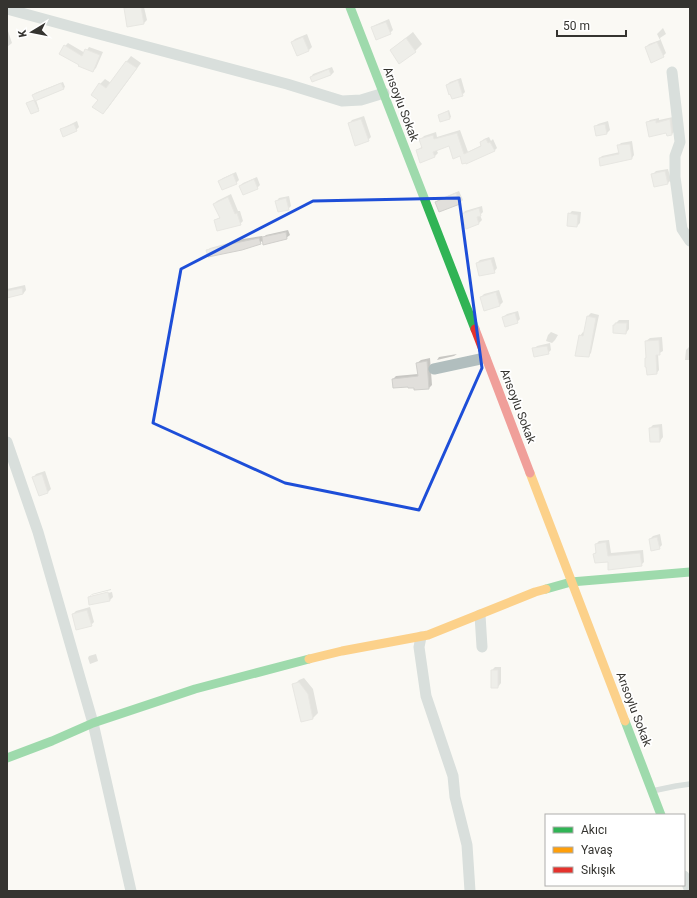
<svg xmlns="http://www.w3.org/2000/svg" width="697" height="898" viewBox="0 0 697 898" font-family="Roboto,sans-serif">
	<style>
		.shadow { fill: #0003 }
		.building { fill: #e1dfdb; stroke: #d1d0cc }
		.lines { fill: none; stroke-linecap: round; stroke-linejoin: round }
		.lane { stroke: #b1bebe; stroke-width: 5.5 }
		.street { stroke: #b1bebe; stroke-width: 11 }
		.fast { stroke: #30b455; stroke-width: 9 }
		.slow { stroke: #ff9f0a; stroke-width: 9 }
		.jam { stroke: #e5322d; stroke-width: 9 }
		.marked { fill: none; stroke: #1d4ed8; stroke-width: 3; stroke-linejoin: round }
		.labels { text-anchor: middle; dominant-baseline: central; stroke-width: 3.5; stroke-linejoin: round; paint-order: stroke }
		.street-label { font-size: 12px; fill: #353430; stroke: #fff }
	</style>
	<rect width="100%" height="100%" fill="#faf9f4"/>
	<path class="shadow" d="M126,7H144L147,20L144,23L125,9Z
		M389,19L393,30L390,33L372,28L375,25Z
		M7,28L12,43L7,47Z
		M663,28L666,34L660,38L666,53L663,56L646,47L649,44L660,40L657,34Z
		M413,32L422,44L415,51L391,50L398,44Z
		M307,34L312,47L309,50L297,54L292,42L295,39Z
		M68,43L85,53L89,47L103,52L96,68L93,71L80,65L65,46Z
		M131,56L141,63L108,108L103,113L99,100L100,84L105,79L111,83L127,61Z
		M332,67L334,72L331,75L312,81L311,77L313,74Z
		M461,78L465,92L462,95L451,93L447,85L450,82Z
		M63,82L65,87L63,89L36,100L39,109L38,110L29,102L35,100L33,95L35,93Z
		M449,110L451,117L450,118L439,115Z
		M364,116L371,137L368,140L349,124L352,120Z
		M673,117L675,131L672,134L647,123L650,120L659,118V120Z
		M77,121L79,127L76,130H62L65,127Z
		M608,121L610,130L607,133L597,135L595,127L598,124Z
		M460,130L468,152L482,145L481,142L484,139L489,137L491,141L493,139L497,148L494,151L461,155L449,144L436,149L438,153L435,156L417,151L420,148L423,146L420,140L424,136L436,132L437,137Z
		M632,141L634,155L632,158H600L602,156L620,152L619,145L621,143Z
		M668,169L671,180L668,183L653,174L656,171Z
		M236,172L239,180L236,183L219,181L223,178Z
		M257,177L260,185L257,188L240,186L243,183Z
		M459,191L463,200L460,203L436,202L440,199Z
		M231,194L238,211H240L243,221L240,224L215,220L220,217L214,204L217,201Z
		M289,196L291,206L288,209L276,202L279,198Z
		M482,206L483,212L480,215L482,220L479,223L462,215L465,211Z
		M572,211L581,212L580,223L577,226L569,214Z
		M288,230L290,235L286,238L263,240L260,243L207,251L210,248L243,239L262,236L263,238L266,235Z
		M494,257L497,268L494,272L477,263L480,260Z
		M25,285L26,290L23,294L7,297V289Z
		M499,290L503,302L500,305L485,310L481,297L484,294Z
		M518,311L520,319L517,322L503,317L507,314Z
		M591,313L599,315L591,353L588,356L580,336L583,332L585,333L588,316Z
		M619,320H629V329L626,333L614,325Z
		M551,332L558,335L555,340L552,343L546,341L548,335Z
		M662,337L663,351L658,354L659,370L656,374L647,357L646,341L650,338Z
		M550,343L551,350L548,353L534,349L537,346Z
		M689,347H690V384L689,360H685L686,350Z
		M457,354L454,356L437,360L439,357Z
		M430,358L432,385L429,388L415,389V387L409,386L393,379L396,376L418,374L417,363L421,360Z
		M662,424L663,437L660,441L650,428L653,425Z
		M45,471L51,489L48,492L40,494L33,478L36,474Z
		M660,534L662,545L659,548L650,539L653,536Z
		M609,540L611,553L643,550L644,562L641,565L608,560L594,554L597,551L596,544L599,541Z
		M111,589V590L91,595V597L112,592L113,597L110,600L89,597L92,594Z
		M90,607L94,622L91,625L73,614L76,611Z
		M96,654L98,661L90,664L88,658L89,656Z
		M495,667H501V683L498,687L492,670Z
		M304,678L313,689L318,713L313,718L302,721L294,685L299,680Z"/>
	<path class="building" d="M131,7H141L144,24L127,27L124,8Z
		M386,22L391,34L376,40L371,27Z
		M303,37L309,51L297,56L291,42Z
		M406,38L416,52L399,64L390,50Z
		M657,42L664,57L651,63L645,47Z
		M64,45L82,56L85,49L100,55L93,72L78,66L79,65L59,54Z
		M126,61L137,68L103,114L92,107L98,100L91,95L99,83L106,88Z
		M329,69L331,75L312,82L310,77Z
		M458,80L463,96L452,99L450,94L449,95L446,85Z
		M61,83L64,89L35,101L32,95Z
		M34,100L39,111L31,114L26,103Z
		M448,111L450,119L440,122L438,115Z
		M361,119L369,141L355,146L348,123Z
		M670,119L672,135L667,136L666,133L649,137L646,122L656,120V123Z
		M74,124L77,131L63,137L60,129Z
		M605,124L607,134L596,136L594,126Z
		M457,133L464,154L481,146L480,142L486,139L488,143L490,142L495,151L466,164V163L462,164L460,156L453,159L449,146L433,152L435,157L420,163L416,150L422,148L419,139L433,135L434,139Z
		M630,144L632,159L600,166L599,158L619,154L617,145Z
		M665,171L668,184L654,187L651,174Z
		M233,174L237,184L222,190L218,181Z
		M254,179L258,189L243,195L239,186Z
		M456,193L460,204L439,212L435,202Z
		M228,197L235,214L237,213L241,225L217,231L214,220L220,218L213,204Z
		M286,198L289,210L278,212L275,201Z
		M479,208L481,216L477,217L479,224L466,229L461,214Z
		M568,213L578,215L577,227L567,226Z
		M286,232L287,239L263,245L262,237Z
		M259,238L261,244L242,250L208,257L206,250L240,242Z
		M491,259L495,273L479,276L476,263Z
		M22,288L23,294L7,298V291Z
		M496,292L500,306L484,311L480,297Z
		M515,313L518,323L505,327L502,317Z
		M587,316L596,318L589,357L575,356L579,335L583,336Z
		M615,323H627L626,334L613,333V325H615Z
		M659,340L660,355H656L657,374L647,375L646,367H645V358H646L645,341Z
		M547,346L549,354L534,357L532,348Z
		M427,361L429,389L414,390V388H408V387L393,388L392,379L418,376L416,363Z
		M659,427L660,442H650L649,428Z
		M42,474L48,493L39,496L32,477Z
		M657,537L660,549L651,551L649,539Z
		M606,542L608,556L640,553L642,566L608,570V562L595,563L593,554L596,553L595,544Z
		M108,592L110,601L89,605L88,597Z
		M87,610L92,626L76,630L72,614Z
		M491,670H498V688H491Z
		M299,682L308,694L313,719L301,722L292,684Z"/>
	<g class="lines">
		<path class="lane" d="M652,791L676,786L690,784"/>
		<path class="street" d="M7,9L84,30L287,84L342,101L361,100L384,93
			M672,72L680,142L675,156V177L682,229L690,241
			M434,369L485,358
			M7,442L38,532L93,723L131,891
			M480,615L482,647
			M421,637L419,647L426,696L453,776L455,797L467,845L470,891
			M684,876L690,891"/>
		<path class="fast" d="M350,7L475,329
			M546,589L571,582L690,572
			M625,721L661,815
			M7,758L52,741L93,723L195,689L309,659"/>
		<path class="slow" d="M530,473L625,721
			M309,659L342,651L428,635L535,592L546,589"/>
		<path class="jam" d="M475,329L530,473"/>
	</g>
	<path d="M0 0H697V898H0ZM459,198L482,368L419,510L285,483L153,423L181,269L313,201Z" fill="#faf9f4" fill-opacity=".55" fill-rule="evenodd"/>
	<path class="marked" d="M459,198L482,368L419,510L285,483L153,423L181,269L313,201Z"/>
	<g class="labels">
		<g class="street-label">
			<text transform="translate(401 104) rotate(69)">Arısoylu Sokak</text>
			<text transform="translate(518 406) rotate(69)">Arısoylu Sokak</text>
			<text transform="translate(634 709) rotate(69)">Arısoylu Sokak</text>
		</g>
	</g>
	<rect width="697" height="898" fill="none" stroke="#353430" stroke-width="16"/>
	<rect x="545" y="814" width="140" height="72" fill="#ffffff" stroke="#aeaeac"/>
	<rect x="553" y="827" width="20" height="6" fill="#30b455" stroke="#aeaeac"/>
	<text x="581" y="834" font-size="12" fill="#353430">Akıcı</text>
	<rect x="553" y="847" width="20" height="6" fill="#ff9f0a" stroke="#aeaeac"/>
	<text x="581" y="854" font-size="12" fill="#353430">Yavaş</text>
	<rect x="553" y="867" width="20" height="6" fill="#e5322d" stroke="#aeaeac"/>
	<text x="581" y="874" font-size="12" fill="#353430">Sıkışık</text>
	<g transform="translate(32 32) rotate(260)" stroke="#ffffff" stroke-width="3" paint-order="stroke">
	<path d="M0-3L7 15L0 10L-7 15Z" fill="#353430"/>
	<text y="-6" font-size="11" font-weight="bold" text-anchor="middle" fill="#353430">K</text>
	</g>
	<path d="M557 30v6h69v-6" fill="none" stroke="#353430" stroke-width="2"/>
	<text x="563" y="30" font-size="12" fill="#353430" stroke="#ffffff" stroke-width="3" paint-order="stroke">50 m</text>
</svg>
